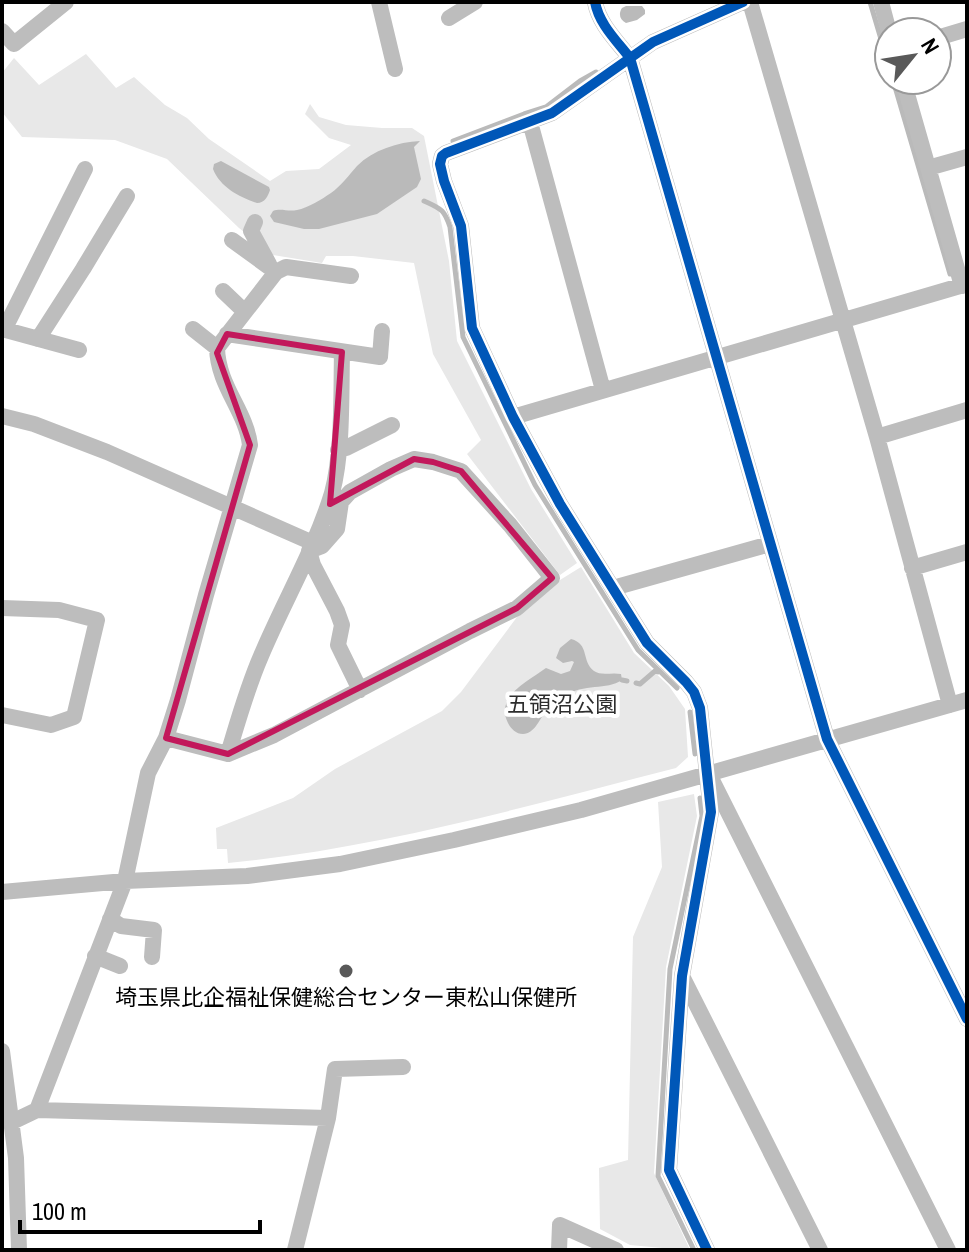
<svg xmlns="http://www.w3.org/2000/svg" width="969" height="1252" viewBox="0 0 969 1252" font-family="'Archivo Narrow','Noto Sans JP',sans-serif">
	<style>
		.green { fill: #e8e8e8 }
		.water { fill: #bababa }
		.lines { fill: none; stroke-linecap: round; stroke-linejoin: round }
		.stream { stroke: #bababa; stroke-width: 5 }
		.minor { stroke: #bdbdbd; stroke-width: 16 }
		.cycleway-casing { stroke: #fff; stroke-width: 15 }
		.cycleway { stroke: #0057b8; stroke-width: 10 }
		.marked { fill: none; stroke: #c2185b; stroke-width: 6; stroke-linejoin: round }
		.poi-dot { fill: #595959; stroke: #fff; stroke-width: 3 }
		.labels { text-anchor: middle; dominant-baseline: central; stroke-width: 8; stroke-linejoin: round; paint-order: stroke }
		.park-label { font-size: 22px; fill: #2d2d2d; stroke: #fff }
		.poi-label { font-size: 22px; fill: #000; stroke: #fff }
	</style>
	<rect width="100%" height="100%" fill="#fff"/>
	<path class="green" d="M86,54L116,88L134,77L165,105L187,118L209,139L270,181L286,171L319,169L351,145L329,138L305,114L310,104L319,117L346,125L382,128H412L424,136L449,261L457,341L531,489L577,563L560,575L467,454L481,440L433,354L414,263L353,256H326L322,263L273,255L239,228L167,159L115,140L22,137L2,112V73L14,58L39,85Z
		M581,567L634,653L669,686L685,709L688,757L676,768C528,806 380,848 228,863L227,849H217L216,828L293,798L335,769L442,711L461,692L517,617L560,580Z
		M694,794L697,816L666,967L654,1173L690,1250H684L630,1245L600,1229L599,1168L628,1160L633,937L662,867L658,802Z"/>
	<path class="water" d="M626,6H642L645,10V14L637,20L626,23C620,20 618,14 622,8Z
		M420,141L414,147L421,179L417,187L377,214L319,229H304L274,222L270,216L273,211C281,208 288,212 297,210C308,208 322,199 331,193C341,186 349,175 357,166C373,150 398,142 420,141Z
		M221,161L269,187L270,190C268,196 265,203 257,203C239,197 220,187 213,169L214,164Z
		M571,639C590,644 581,661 594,671C601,676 612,672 621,674L622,680C606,691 585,682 563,697C556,701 550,707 545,713C538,721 535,733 523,734C516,734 511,729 508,723C494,696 530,680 546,668L561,674L570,671L574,662L572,661L563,663L556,658L560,648Z"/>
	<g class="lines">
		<path class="stream" d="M870,2L889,66
			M893,80L950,274
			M453,141L524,114L546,107L580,81L596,72
			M424,201C441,209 444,209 450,227L463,337L535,485L638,650L677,688
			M622,680L627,681
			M636,683L640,684L655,671L658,672
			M690,712L695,754
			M693,1248L658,1176L670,969L702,816L700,798"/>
		<path class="minor" d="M379,2L395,69
			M595,2C599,24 616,40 630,58L827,739L967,1019
			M750,2L877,437L950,705
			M881,2L889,32
			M449,18L475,2
			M2,31L14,44L66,2
			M937,38L967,29
			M903,80L962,286
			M530,122L603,390
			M928,168L967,157
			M255,222L251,231L269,264
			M232,240L276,272
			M223,291L245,312
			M2,329L79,350
			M193,329L217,348
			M4,330L85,169
			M227,334L380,357L382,331
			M38,339L83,269L127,196
			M2,416L34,424L107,452L313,543
			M513,417L967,284
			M877,437L967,410
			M338,450L346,448L392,425
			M912,568L967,552
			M613,588L770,544
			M2,608L59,610L97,620L74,717L51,725L2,715
			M166,738L228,754L274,735L470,631L517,608L552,578L510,525L461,471L433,462L414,459L391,469L350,492L341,502L337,529L322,546L309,551L313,565L337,611L342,625L338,645L360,690
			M228,754C238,721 247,688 261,656C284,601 315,549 332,493C343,452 341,395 342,352
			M713,782L948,1250
			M2,892L125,881L247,876L340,864L454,840L581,810L967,700
			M110,919L121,926L154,930L152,957
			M95,956L120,966
			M682,976L820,1250
			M2,1051L16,1158L19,1250
			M37,1110L328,1118
			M12,1122L37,1110L125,881L148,773L166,738L178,700L206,595L250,445C246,411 218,386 217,348L276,272L286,267L351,276
			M295,1250L328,1118L335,1069L403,1067
			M559,1250L560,1225L616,1250
			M707,1250L669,1170L682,976L711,812L700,708L694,692L686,682L647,643L560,504L513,417L472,328L461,226L444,181L440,164L442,156L446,153L552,113L653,42L743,2"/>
		<defs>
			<path id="cycleway" d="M595,2C599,24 616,40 630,58L827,739L967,1019
				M707,1250L669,1170L682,976L711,812L700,708L694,692L686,682L647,643L560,504L513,417L472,328L461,226L444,181L440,164L442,156L446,153L552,113L653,42L743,2"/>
		</defs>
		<use href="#cycleway" class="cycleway-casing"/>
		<use href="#cycleway" class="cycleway"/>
	</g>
	<path class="marked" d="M227,334L342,352L330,504L414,459L433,462L461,471L552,578L517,608L228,754L166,738L250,445L217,353Z"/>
	<circle class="poi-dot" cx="346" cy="971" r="8"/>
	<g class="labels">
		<g class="park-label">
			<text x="562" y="704">五領沼公園</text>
		</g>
		<g class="poi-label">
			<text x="346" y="997">埼玉県比企福祉保健総合センター東松山保健所</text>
		</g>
	</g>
	<rect width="969" height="1252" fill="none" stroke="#000000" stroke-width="8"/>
	<g transform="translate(913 56) rotate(60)"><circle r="38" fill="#ffffff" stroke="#999999" stroke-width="2"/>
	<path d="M0-6L14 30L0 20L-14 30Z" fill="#595959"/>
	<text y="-12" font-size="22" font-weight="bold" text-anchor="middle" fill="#000000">N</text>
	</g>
	<path d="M20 1220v12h240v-12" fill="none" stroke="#000000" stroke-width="4"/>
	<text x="32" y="1220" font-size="24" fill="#000000" stroke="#ffffff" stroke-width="6" paint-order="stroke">100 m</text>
</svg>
